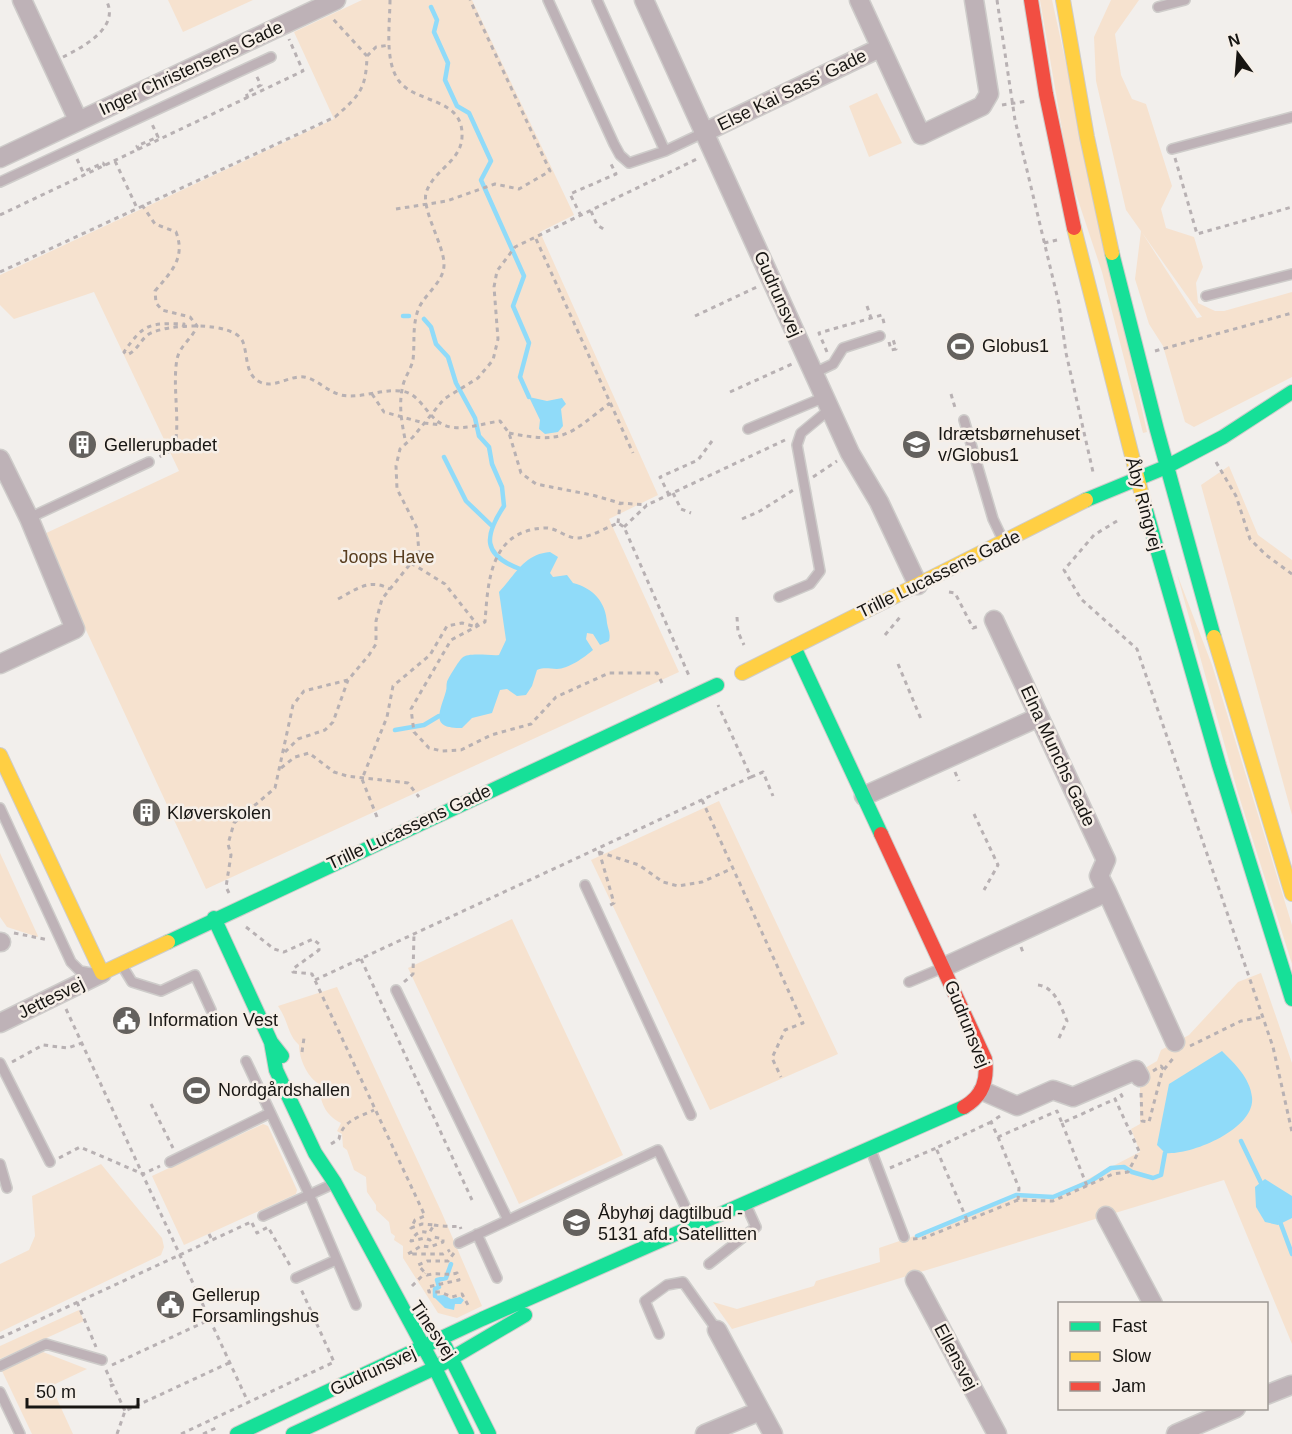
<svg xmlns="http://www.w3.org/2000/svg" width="1292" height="1434" viewBox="0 0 1292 1434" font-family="Arial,sans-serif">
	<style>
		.green { fill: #f6e2cf }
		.water { fill: #90dbf9 }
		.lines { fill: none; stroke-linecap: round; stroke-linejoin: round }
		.stream { stroke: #90dbf9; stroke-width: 4.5 }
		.lane-casing { stroke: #ceccca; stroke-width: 12 }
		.street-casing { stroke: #ceccca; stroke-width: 21 }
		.fast-casing { stroke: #ceccca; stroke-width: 16 }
		.slow-casing { stroke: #ceccca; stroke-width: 16 }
		.jam-casing { stroke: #ceccca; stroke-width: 16 }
		.path { stroke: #b8b1b3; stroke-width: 3; stroke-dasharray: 4.5 4.5; stroke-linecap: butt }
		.lane { stroke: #beb2b7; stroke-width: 9 }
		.street { stroke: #beb2b7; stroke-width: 18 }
		.fast { stroke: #16e098; stroke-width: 14 }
		.slow { stroke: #ffcf43; stroke-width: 14 }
		.jam { stroke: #f24e42; stroke-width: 14 }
		.labels { text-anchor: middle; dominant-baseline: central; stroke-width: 5; stroke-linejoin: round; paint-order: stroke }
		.street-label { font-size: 18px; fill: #171512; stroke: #f6efe8 }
		.poi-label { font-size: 18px; fill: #171512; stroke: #f6efe8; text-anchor: start }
		.park-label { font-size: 18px; fill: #583d1f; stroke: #f6efe8 }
	</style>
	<rect width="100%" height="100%" fill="#f2efec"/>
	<path class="green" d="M168,0H253L183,32Z
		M362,0H472L574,215L540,232L658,495L609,519L679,672L206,889L42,535L179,471L94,292L14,319L0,305V275L334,119L294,32Z
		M1040,0H1052L1147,432L1143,433L1102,272L1070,176Z
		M1111,0H1139L1115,34L1121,75L1132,99L1146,104L1172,186L1161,209L1166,228L1194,237L1203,267L1196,283L1198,303L1215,311H1224L1292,292V377L1194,427L1185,422L1163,346L1149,324L1135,279L1141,231L1197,318L1202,317L1126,210L1096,81L1094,37Z
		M877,93L902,143L869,157L849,106Z
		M1229,466L1258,535L1292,560V815L1201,485Z
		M1177,574L1212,665L1292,925V964L1238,793Z
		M719,801L838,1054L710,1110L591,860Z
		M0,853L38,936V937L7,927L0,917Z
		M512,919L623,1155L519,1204L408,968Z
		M1261,973L1292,1063V1344L1224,1180L732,1329L713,1302L737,1309L814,1286L816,1281L880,1262L879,1248L929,1231L1016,1194L1055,1196L1140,1152L1131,1129L1140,1124V1071L1157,1061L1161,1050L1189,1035L1238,982Z
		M337,987L441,1211L482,1306L457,1318L438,1313L403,1258V1246L394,1240L395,1236L391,1233L389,1222L376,1210V1205L367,1192L366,1177L354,1170L347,1150L343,1147L342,1134L337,1131L341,1123C325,1115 320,1102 319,1084C307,1077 299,1058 299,1045C287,1034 289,1022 278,1006Z
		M263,1124L268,1126L297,1190L296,1194L184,1245L152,1176Z
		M101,1164L162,1238L164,1247L161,1255L0,1332V1264L29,1250L35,1236L32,1196Z
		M79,1310L84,1321L0,1359V1346Z
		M43,1352L87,1369L51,1386L73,1434H32L2,1371Z"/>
	<path class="water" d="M529,397L547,401L562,398L566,404L561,409L563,426L558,432L545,434L539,429L540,420Z
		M550,552L558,557L550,573L553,577L567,575L573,583C593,588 606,602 607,623C608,630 611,633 609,641L600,645L593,634L587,633L586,639L593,650C585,657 568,669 557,669C549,669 545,667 537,670L532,686L526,695L517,696L507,689L500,690L492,713L472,718L462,728C429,729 440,712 446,691C447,688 446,685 447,682C447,680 460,659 462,658C468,652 490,656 499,655L506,640L499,592C516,574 524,554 550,552Z
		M1222,1051C1235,1064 1250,1078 1252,1097C1256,1129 1190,1156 1165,1153L1157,1145L1169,1084Z
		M1265,1179L1292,1196V1218L1278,1225L1265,1222L1256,1207L1255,1187Z
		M444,1295L451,1299L460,1297L464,1300L461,1304H455L454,1310L445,1308L433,1296Z"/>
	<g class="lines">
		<path class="stream" d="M431,7L437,20L434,32L448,63L445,80L457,106L469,113L491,161L481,180L524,276L513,306L529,343L520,377L529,397
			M403,316H409
			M424,319L431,327L436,344L448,357L456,383L475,418L479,436L489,447L492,464L502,487L504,506C484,536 482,555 520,569
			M444,457L466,501L491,525
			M395,730L424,725L439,716
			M1241,1141L1263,1187
			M1279,1219L1292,1254
			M917,1236L1016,1195L1053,1197L1091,1181L1111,1168L1124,1167L1132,1172L1153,1178L1161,1175L1165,1153
			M435,1296V1289L439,1287L437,1280L446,1278L451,1264"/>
		<defs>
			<path id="lane" d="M548,0L614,144L620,155L629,163L665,151L705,132
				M597,0L665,151
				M1158,7L1185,0
				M1172,149L1292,117
				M0,182L271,57
				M1206,296L1292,274
				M814,373L833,364L843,348L880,336
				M964,420L993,519L1003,540
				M748,429L825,397
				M29,518L149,462
				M779,597L810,584L820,571L797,445L801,433L830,409
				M0,808L71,962L80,971L96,974
				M585,885L691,1115
				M121,964L132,982L161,991L195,975L211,1010
				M909,982L940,969
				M396,990L508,1220
				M246,1061L309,1194L356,1305
				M0,1063L50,1162
				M871,1150L904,1237
				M170,1162L270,1113
				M0,1164L7,1188
				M263,1216L333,1184
				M477,1234L497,1278
				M459,1243L658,1150L694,1225
				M709,1264L756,1227L746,1205
				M296,1278L336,1260
				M659,1334L645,1301L667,1285L683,1282L717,1330
				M0,1366L46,1344L102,1360
				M0,1392L20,1434"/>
			<path id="street" d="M22,0L78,120
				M644,0L850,453L879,502L918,585
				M859,0L921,135L982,106L989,94L974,0
				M705,132L880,48
				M0,158L336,0
				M0,459L29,518L75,629L0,664
				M994,620L1106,860L1099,876L1107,892
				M864,796L1039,717
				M0,942H1
				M944,967L1107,892L1175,1042
				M0,1023L102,973
				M983,1091L1017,1106L1053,1090L1073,1097L1136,1070L1140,1077
				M1106,1216L1153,1304
				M915,1280L997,1434
				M717,1330L773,1434
				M1266,1395L1291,1385
				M705,1434L760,1411
				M1176,1434L1236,1408"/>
			<path id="fast" d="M1112,253L1157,430L1214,637
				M1086,500L1166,467L1223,437L1292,392
				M1145,507L1219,765L1292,999
				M794,647L881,834
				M214,918L271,1042L282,1056
				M168,942L717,685
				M271,1042L276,1070L315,1153L335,1183L435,1368L467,1434
				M445,1346L489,1434
				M237,1434L482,1319L964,1107
				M293,1434L435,1368L525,1315"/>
			<path id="slow" d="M1063,0L1087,137L1112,253
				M1074,228L1145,507
				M1214,637L1292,894
				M742,673L1086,500
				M0,755L102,973L168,942"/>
			<path id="jam" d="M1031,0L1046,94L1074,228
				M881,834L985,1059C988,1080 983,1096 964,1107"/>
		</defs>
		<use href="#lane" class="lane-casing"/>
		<use href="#street" class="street-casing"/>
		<use href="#fast" class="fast-casing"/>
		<use href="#slow" class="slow-casing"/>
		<use href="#jam" class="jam-casing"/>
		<path class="path" d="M390,0C390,23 384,61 399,81C416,104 464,97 462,137C461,162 433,170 426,193C422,210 443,244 444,263C445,282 424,294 418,310C412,327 415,343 413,360C411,369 405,377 403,385C398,405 402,424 406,444
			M997,0L1015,120L1059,304L1066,353L1093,472
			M367,56L376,47L390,45
			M63,57C83,47 121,27 106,0
			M248,98L246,93L261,85L256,75
			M1002,105L1028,101
			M139,150L137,146L158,137L152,124
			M1175,158L1197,234L1292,207
			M77,159L83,172L103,163L105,166
			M115,161L137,208
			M142,205L155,224L176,232C186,258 171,272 155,291L156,303L162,310L190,317L197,326C193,338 180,345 177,359C172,387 181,424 174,449L159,457
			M396,209L447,201L495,184L519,189L550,171L470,0
			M591,211L597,225L605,230
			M0,215L303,71L289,39
			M581,216L570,194L616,174L611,164
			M536,239L633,453
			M1044,243L1057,240
			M0,272L335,117C360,95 366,89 367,56L333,19
			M867,306L871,318
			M695,316L759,286
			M183,327L184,324C150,323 144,323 124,352L127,355C138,350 140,340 149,334C166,324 234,320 243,342C248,356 245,375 260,382C274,389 290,375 304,377C317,379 328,392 341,395C360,399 381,389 400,391C420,392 426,416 442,424C458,433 483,423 500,421L509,433L521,473L536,484L592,495L620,503L647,505
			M889,342L891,350L896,349L892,336
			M1155,351L1292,313
			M827,352L819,333L882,315L885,327
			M730,392L792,364
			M372,394L384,412L424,423L441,425
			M951,394L956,411
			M509,433C564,444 567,436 610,403
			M1216,462L1236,496L1250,539L1266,555L1292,574
			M813,477L837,461
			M673,493L681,509L691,513
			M669,495L660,477L698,460L712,441
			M742,519L760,511L795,489
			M1117,521L1094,535L1064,570L1081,599L1137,649L1273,1047L1292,1132
			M618,523L620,504
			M624,527L647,505L785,440
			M411,563L445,584L479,627
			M949,592L955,593L973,628L979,626
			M338,599C357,589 369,578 390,589
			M737,617L738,632L744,645
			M885,635L901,616
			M898,664L921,719
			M662,683L657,673H609L556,697L531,724L491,735L461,750L442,751L429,748L414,732L411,709L451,640L485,622C488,581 490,531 544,528C557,527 566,539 579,538C592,536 606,528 618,523L624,527L690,678
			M285,752L298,739L325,730L333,722L348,680
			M281,768L295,757L309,753L334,772L347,776L408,783L419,797
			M955,772L959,781
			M751,777L763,772L773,796
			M702,800L803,1023L785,1030L772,1058L781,1077
			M974,814L998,865L984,890
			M377,817L362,779L387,717L393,686L430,655L447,626L462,623L476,627
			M599,851L614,903L607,907
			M599,852L639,865L663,882L678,886L702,882L731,869
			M229,893L226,887L231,855L228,844L234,823L275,788L293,705L304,691L348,680L369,655L376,644V621L382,599L419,553L417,528L397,489L396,466L400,449L413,437L444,399L478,378L493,360L498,339L494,287L497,271L515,247L699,158
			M246,927L274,949L284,952L313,939L319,944V950L294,968L293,972L312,974L425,1216L415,1220L411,1228L422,1224L434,1225L429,1233C420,1230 416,1233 411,1241L425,1238L430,1240L434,1237L443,1239V1242L430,1247L421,1246L408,1254H443L450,1250
			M14,933L49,940
			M1021,947L1024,955
			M361,959L472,1200
			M315,980L751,777L718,705
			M404,982L413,974L414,934
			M1038,985C1055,987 1061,1007 1067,1021L1057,1042
			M66,1009L248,1402
			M1190,1046L1241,1021L1263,1017
			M302,1052L304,1038
			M12,1062L43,1045L68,1048L82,1043
			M1153,1071L1161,1066L1164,1070
			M1141,1093L1142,1121L1149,1122L1162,1072L1175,1056
			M151,1104L173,1148
			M1000,1116L991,1122L998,1137L1057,1111L1062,1123L1115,1099
			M1062,1123L1087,1186
			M998,1137L1019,1188L1018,1200L1053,1201L1113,1174L1128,1172L1139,1151L1115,1099L1122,1096L1120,1093
			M331,1144L339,1139C342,1121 359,1117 374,1110
			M59,1158L80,1147L143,1174L160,1166
			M890,1168L936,1148
			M967,1220L936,1148L991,1122
			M252,1223L257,1233L268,1227L292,1269
			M434,1225C438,1226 457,1227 460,1226L461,1229
			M209,1234L212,1240
			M913,1239L924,1238L1018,1200
			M454,1253L448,1261H427L418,1265L427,1275C438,1272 446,1276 457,1273L459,1280L428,1287L429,1292H440L452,1297L462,1294L468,1305
			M412,1286L425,1273
			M77,1302L96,1347
			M0,1338L251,1222
			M112,1365L211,1319
			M106,1370L113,1385
			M110,1386L113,1385L125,1411
			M117,1434L125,1411L231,1362
			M181,1434L334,1362L301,1289
			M203,1434L218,1427"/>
		<use href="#lane" class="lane"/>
		<use href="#street" class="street"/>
		<use href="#fast" class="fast"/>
		<use href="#slow" class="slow"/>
		<use href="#jam" class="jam"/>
	</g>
	<defs>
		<symbol id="stadium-disc" viewBox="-11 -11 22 22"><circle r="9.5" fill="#64615e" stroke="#f6efe8"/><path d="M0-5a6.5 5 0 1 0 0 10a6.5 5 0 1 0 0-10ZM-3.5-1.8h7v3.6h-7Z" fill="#fff"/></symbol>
		<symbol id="school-disc" viewBox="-11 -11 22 22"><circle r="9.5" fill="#64615e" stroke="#f6efe8"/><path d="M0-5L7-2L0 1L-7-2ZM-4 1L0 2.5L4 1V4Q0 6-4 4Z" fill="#fff"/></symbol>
		<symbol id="building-disc" viewBox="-11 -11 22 22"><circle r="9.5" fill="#64615e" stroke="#f6efe8"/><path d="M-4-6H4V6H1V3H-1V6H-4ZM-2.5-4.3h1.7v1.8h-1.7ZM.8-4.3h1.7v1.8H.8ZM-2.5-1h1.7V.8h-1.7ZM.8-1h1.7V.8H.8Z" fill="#fff"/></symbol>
		<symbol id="civic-disc" viewBox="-11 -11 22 22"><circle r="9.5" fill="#64615e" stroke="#f6efe8"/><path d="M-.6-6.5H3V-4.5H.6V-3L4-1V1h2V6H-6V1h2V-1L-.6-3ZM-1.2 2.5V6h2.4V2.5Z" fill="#fff"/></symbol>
	</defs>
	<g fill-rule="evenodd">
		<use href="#stadium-disc" x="944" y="330" width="33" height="33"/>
		<use href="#school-disc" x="900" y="428" width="33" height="33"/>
		<use href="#building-disc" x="66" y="428" width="33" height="33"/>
		<use href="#building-disc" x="130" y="796" width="33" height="33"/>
		<use href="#civic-disc" x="110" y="1004" width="33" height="33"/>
		<use href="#stadium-disc" x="180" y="1074" width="33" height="33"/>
		<use href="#school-disc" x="560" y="1206" width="33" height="33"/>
		<use href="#civic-disc" x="154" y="1288" width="33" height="33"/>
	</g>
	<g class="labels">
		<g class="street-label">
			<text transform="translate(191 68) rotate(-25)">Inger Christensens Gade</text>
			<text transform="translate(792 90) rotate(-26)">Else Kai Sass' Gade</text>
			<text transform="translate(778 294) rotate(66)">Gudrunsvej</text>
			<text transform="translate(1144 504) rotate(75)">Åby Ringvej</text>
			<text transform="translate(939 574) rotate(-26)">Trille Lucassens Gade</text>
			<text transform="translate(1058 756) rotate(65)">Elna Munchs Gade</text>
			<text transform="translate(409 827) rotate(-25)">Trille Lucassens Gade</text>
			<text transform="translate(51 998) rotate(-26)">Jettesvej</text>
			<text transform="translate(967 1024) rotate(68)">Gudrunsvej</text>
			<text transform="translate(433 1330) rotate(56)">Tinesvej</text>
			<text transform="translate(956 1357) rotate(62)">Ellensvej</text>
			<text transform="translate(373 1371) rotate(-25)">Gudrunsvej</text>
		</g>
		<g class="poi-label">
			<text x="982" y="346">Globus1</text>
			<text x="938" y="434">Idrætsbørnehuset<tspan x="938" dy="21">v/Globus1</tspan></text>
			<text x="104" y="445">Gellerupbadet</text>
			<text x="167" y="813">Kløverskolen</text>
			<text x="148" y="1020">Information Vest</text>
			<text x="218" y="1090">Nordgårdshallen</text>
			<text x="598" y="1213">Åbyhøj dagtilbud -<tspan x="598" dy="21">5131 afd. Satellitten</tspan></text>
			<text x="192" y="1295">Gellerup<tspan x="192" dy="21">Forsamlingshus</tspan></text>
		</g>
		<g class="park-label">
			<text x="387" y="557">Joops Have</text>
		</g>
	</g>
	<rect x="1058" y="1302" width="210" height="108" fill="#f6efe8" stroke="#9d9892" stroke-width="1.5"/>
	<rect x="1070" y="1322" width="30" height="9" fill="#16e098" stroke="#9d9892" stroke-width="1.5"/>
	<text x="1112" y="1332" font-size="18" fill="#171512">Fast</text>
	<rect x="1070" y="1352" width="30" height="9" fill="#ffcf43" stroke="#9d9892" stroke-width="1.5"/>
	<text x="1112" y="1362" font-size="18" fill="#171512">Slow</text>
	<rect x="1070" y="1382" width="30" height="9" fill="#f24e42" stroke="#9d9892" stroke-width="1.5"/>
	<text x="1112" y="1392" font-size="18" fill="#171512">Jam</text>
	<g transform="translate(1238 54) rotate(344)" stroke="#f6efe8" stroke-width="4.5" paint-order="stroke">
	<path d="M0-4.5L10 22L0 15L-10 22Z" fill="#171512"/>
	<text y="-9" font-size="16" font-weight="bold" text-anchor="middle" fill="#171512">N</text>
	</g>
	<path d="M27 1398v9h111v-9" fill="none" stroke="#171512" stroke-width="3"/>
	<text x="36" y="1398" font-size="18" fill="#171512" stroke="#f6efe8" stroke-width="4.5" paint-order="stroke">50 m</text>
</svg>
